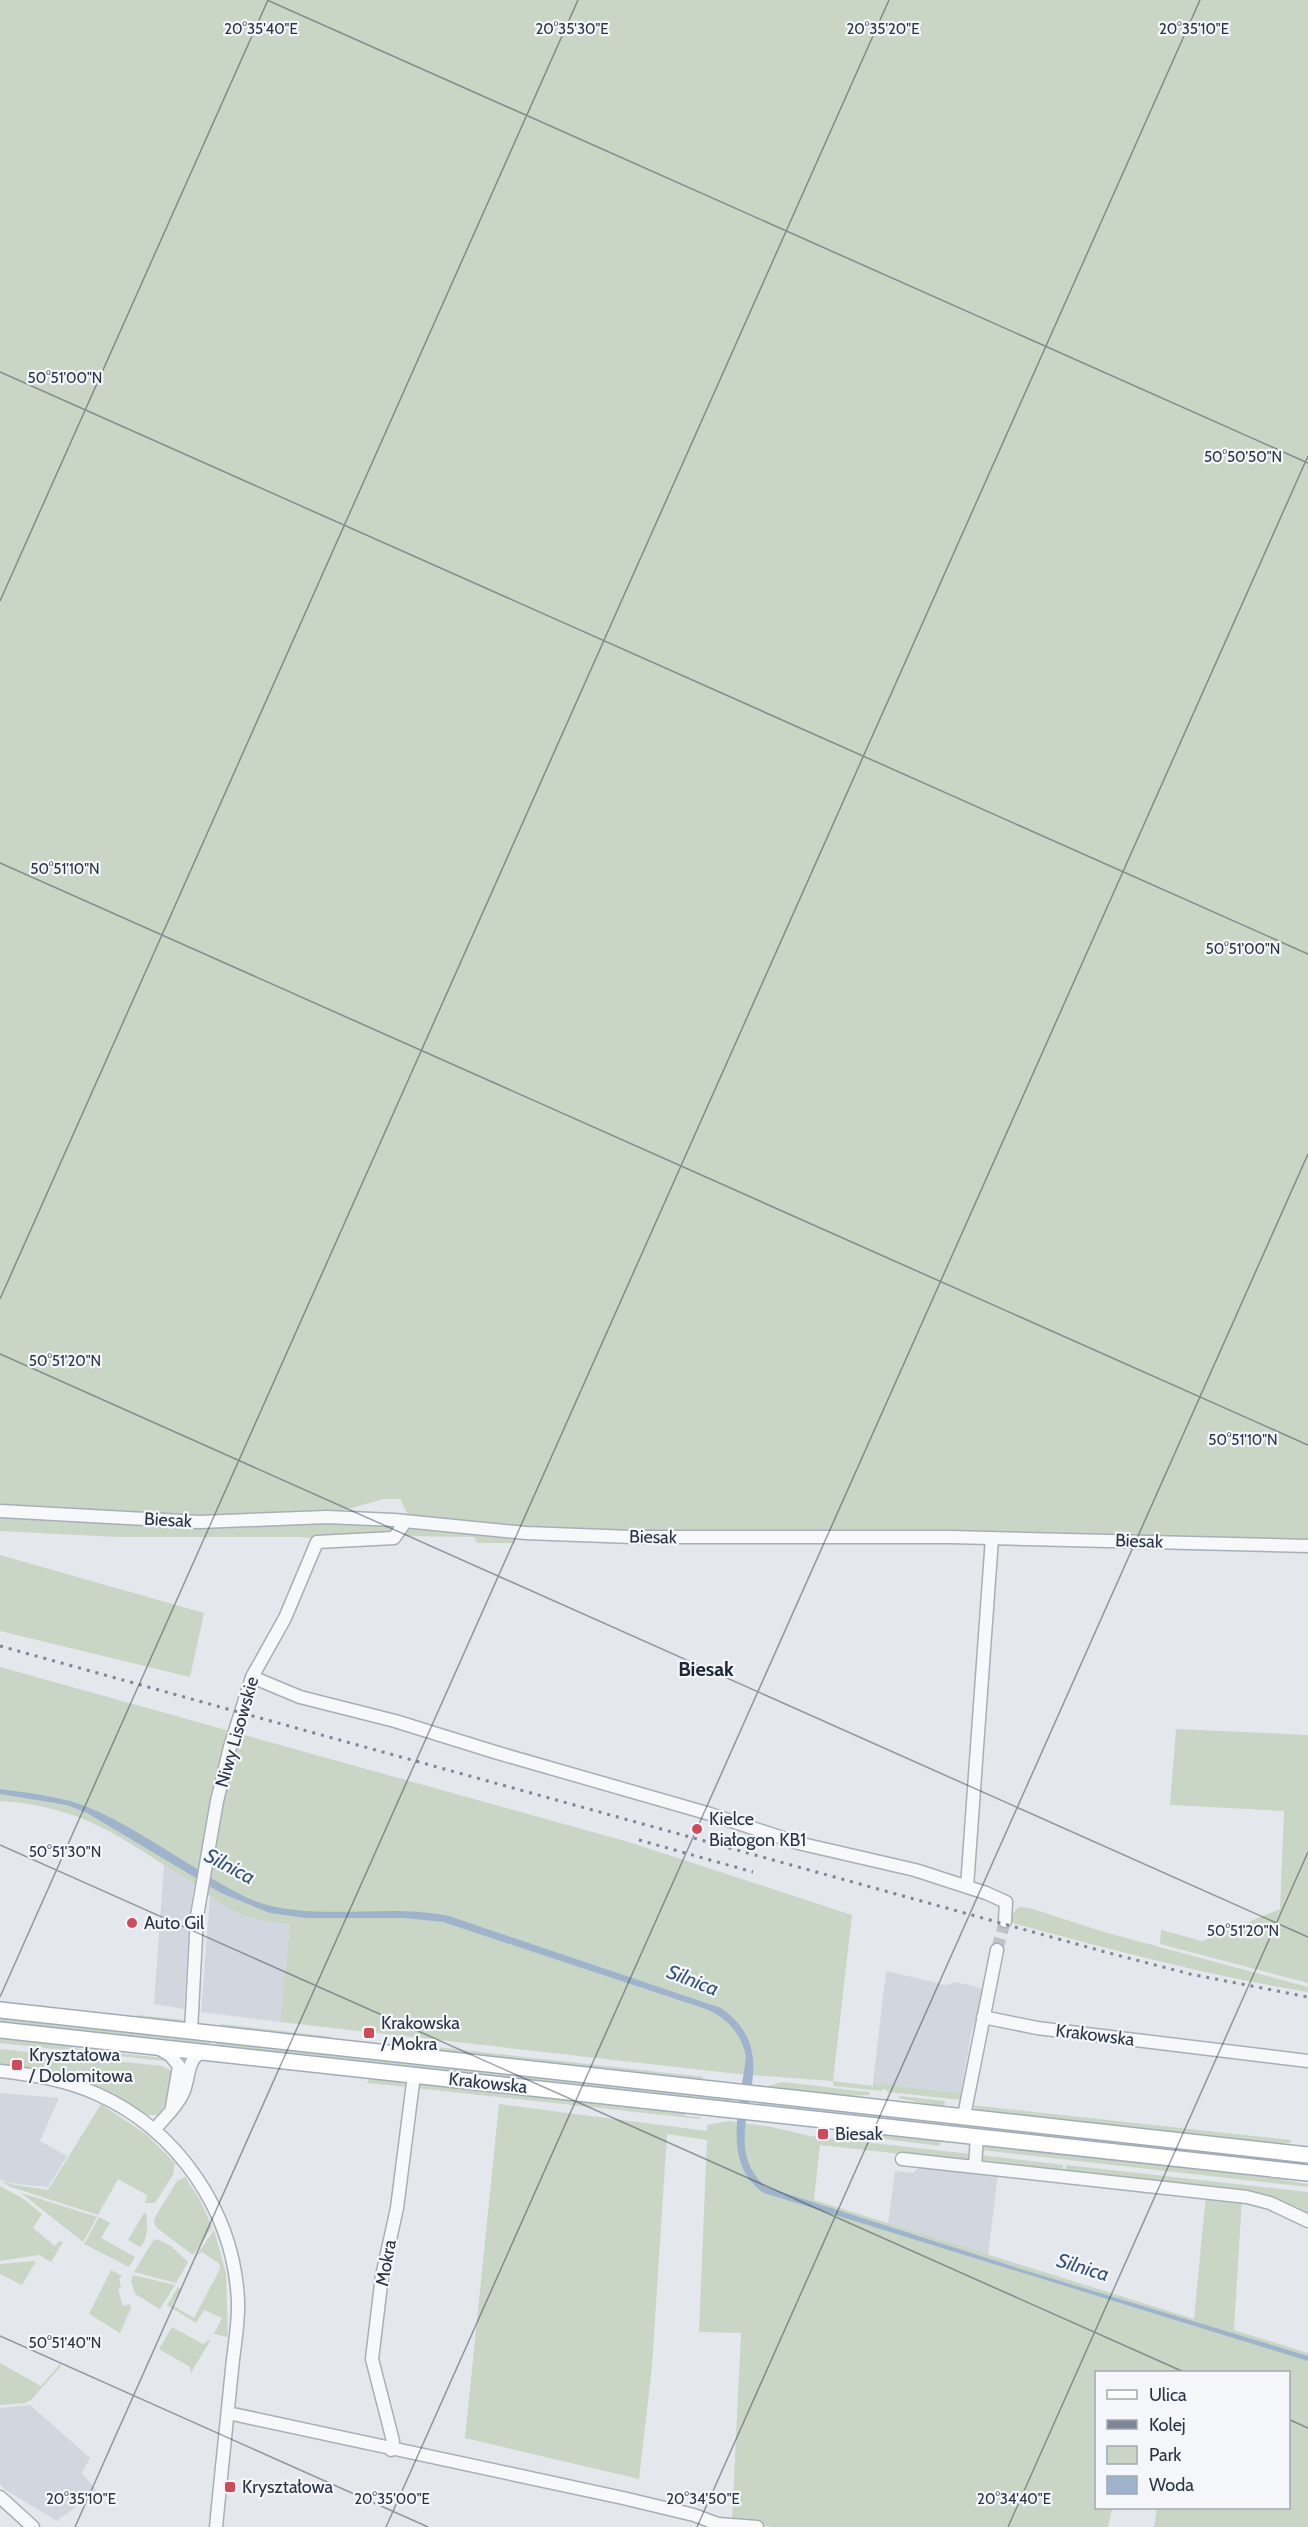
<svg xmlns="http://www.w3.org/2000/svg" width="1308" height="2527" viewBox="0 0 1308 2527" font-family="Cabin,sans-serif">
	<style>
		.built { fill: #d2d6de }
		.green { fill: #c9d6c5 }
		.water { fill: #9fb4cc }
		.lines { fill: none; stroke-linecap: round; stroke-linejoin: round }
		.minor-tunnel { stroke: #bfc3cb; stroke-width: 12; stroke-dasharray: 12 6; stroke-linecap: butt }
		.minor-casing { stroke: #a9aeb7; stroke-width: 15 }
		.major-casing { stroke: #a3abb8; stroke-width: 18 }
		.minor { stroke: #f7f8fa; stroke-width: 12 }
		.major { stroke: #fff; stroke-width: 15 }
		.rail { stroke: #7d8696; stroke-width: 3; stroke-dasharray: 3 6; stroke-linecap: butt }
		.ticks { fill: none; stroke: #2b3445; stroke-width: 1.5; stroke-opacity: 0.45 }
		.poi-dot { fill: #d1495b; stroke: #f4f6f9; stroke-width: 2 }
		.labels { text-anchor: middle; dominant-baseline: central; stroke-width: 4.5; stroke-linejoin: round; paint-order: stroke }
		.street-label { font-size: 18px; fill: #2b3445; stroke: #f4f6f9 }
		.poi-label { font-size: 18px; fill: #2b3445; stroke: #f4f6f9; text-anchor: start }
		.neighbourhood-label { font-size: 20px; font-weight: bold; fill: #1d2536; stroke: #f4f6f9 }
		.water-label { font-size: 20px; font-style: italic; fill: #34527a; stroke: #f4f6f9 }
		.ticks-label { font-size: 15px; text-anchor: middle; fill: #2b3445; stroke: #f4f6f9; stroke-width: 4.5; stroke-linejoin: round; paint-order: stroke }
	</style>
	<rect width="100%" height="100%" fill="#e4e7ec"/>
	<path class="built" d="M164,1865L194,1885L189,1918L184,2009L154,2004Z
		M210,1897L245,1916L290,1924L280,2022L201,2012Z
		M886,1971L946,1985L956,1982L984,1989L971,2034L961,2093L873,2083Z
		M0,2093L59,2098L40,2141L67,2156L48,2187L8,2183L0,2179Z
		M922,2164L998,2173L988,2256L888,2225L895,2171L913,2173Z
		M30,2405L90,2458L82,2473L97,2491L57,2521L4,2489L0,2484V2408Z"/>
	<path class="green" d="M0,0H1308V1540L1102,1534L524,1529L410,1519L400,1499H384L330,1514L224,1518L0,1508Z
		M0,1514L391,1525L395,1529L391,1535L320,1539L300,1537H118L0,1531Z
		M411,1528L515,1536V1543H477L474,1537L401,1536L406,1529Z
		M0,1555L204,1613L190,1677L0,1631Z
		M0,1667L632,1843L852,1915L833,2081L873,2086V2083L961,2093L962,2100L887,2092V2090L883,2089L882,2091L833,2086V2081L738,2074L280,2022L290,1924C276,1922 259,1921 245,1916C223,1908 205,1892 187,1880C121,1837 82,1806 0,1801Z
		M1176,1729L1308,1735V1983L1160,1944L1161,1930L1202,1941L1280,1909L1284,1811L1170,1805Z
		M1019,1907L1030,1908L1104,1932L1308,1987V1992C1205,1975 1105,1948 1005,1921Z
		M137,2015L185,2020L181,2023L137,2018Z
		M0,2016L211,2041L209,2047L0,2024Z
		M222,2024L333,2037L311,2039L217,2028Z
		M0,2036L45,2041L80,2049L164,2058L174,2064L165,2061L0,2043Z
		M216,2040L733,2097L732,2103L215,2047Z
		M399,2043L704,2077L700,2081L433,2052Z
		M0,2049L162,2066L172,2071C170,2087 169,2104 157,2115H147L146,2118L30,2070V2068L22,2067L21,2062H14L13,2066L0,2064Z
		M370,2076L402,2080L407,2087L367,2083Z
		M783,2082L868,2092L870,2093V2095L840,2096L761,2088Z
		M419,2083L683,2110L686,2116L701,2117L700,2119L415,2088Z
		M900,2096L945,2101L944,2108L899,2098Z
		M758,2100L943,2120L942,2127L757,2106Z
		M101,2104L147,2135L175,2163L173,2175L155,2203H145L147,2195L118,2179L98,2215L11,2187L0,2181L9,2184L48,2190Z
		M499,2104L707,2131V2125L729,2121L772,2127L810,2136L970,2154L967,2159L963,2161L820,2145L814,2200L1194,2319L1206,2194L1242,2198L1234,2330L1308,2353V2527H1154L1157,2508H1288V2372H1096V2508H1112L1108,2527H772L732,2519L741,2333L699,2332L707,2140L667,2134L652,2366L639,2479L465,2438Z
		M971,2105L1291,2140V2143H1262L980,2112Z
		M949,2121L1308,2161V2163L1239,2159L949,2127Z
		M854,2130L941,2139L940,2146L838,2133Z
		M988,2144L1255,2175L1308,2184V2187L981,2150Z
		M980,2155L1063,2165V2173L1000,2166L998,2162L982,2160Z
		M1066,2165L1308,2192V2217L1276,2201L1065,2173Z
		M185,2177L200,2200L212,2227L193,2255L157,2228L154,2223L155,2217L177,2181Z
		M0,2186L22,2198L42,2214L33,2228L55,2246L59,2241L63,2242L51,2262L39,2255L0,2261Z
		M21,2193L97,2217L83,2242Z
		M144,2213H146C148,2224 148,2240 140,2247L128,2240Z
		M99,2217L110,2223L101,2238L135,2257L129,2267L84,2244Z
		M214,2230L226,2274L228,2337L214,2334L222,2318L204,2310L196,2323L167,2305L178,2287L181,2289L172,2305L194,2318L220,2269V2264L202,2252L196,2256Z
		M157,2239L171,2246L188,2262L176,2283L134,2272L153,2241Z
		M36,2261L22,2285L0,2274V2264Z
		M111,2270L122,2276L119,2279L121,2288L118,2289L123,2306L130,2304L131,2308L120,2333L89,2314Z
		M133,2275L175,2285L160,2309L135,2294L131,2281Z
		M172,2327L203,2344L211,2339L191,2373L190,2367L159,2349Z
		M0,2363L41,2386L60,2364L61,2366L31,2400L25,2403L0,2405Z"/>
	<path class="water" d="M0,1789C35,1794 69,1797 101,1813C135,1829 167,1851 199,1870C219,1883 241,1897 264,1904C324,1921 388,1903 449,1916L721,2008C797,2061 707,2135 766,2187L1024,2270L1308,2356V2361L764,2193C719,2164 742,2098 746,2056C741,2033 727,2018 706,2009L443,1922L405,1918H306L270,1913L221,1893L87,1813L67,1805L0,1794Z"/>
	<g class="lines">
		<path class="minor-tunnel" d="M997,1950L1005,1921"/>
		<defs>
			<path id="minor" d="M0,1511L200,1522L327,1517L394,1520L526,1533L632,1537H951L1308,1546
				M252,1677L300,1697L395,1721L498,1753L710,1814L798,1843L915,1870L986,1893L1006,1902L1005,1921
				M967,1887L992,1538
				M983,2017L1037,2028L1308,2061
				M191,2031L197,1916L217,1801L230,1747L252,1677L285,1618L317,1542L394,1538L405,1522
				M158,2048L170,2055L179,2066L172,2107
				M0,2071C34,2075 66,2080 97,2094C178,2130 234,2212 238,2301C239,2323 234,2347 232,2369C227,2421 221,2474 216,2527
				M964,2116L997,1950
				M154,2130C164,2118 177,2107 183,2093C190,2078 186,2060 202,2052
				M902,2159L1247,2197L1270,2203L1308,2221
				M975,2166L977,2137
				M228,2413L623,2498L694,2515L718,2524L757,2527
				M391,2450L393,2441L372,2359L382,2276L397,2208L414,2075
				M0,2497L33,2527"/>
			<path id="major" d="M0,2010L1308,2155
				M0,2030L1308,2173"/>
		</defs>
		<use href="#minor" class="minor-casing"/>
		<use href="#major" class="major-casing"/>
		<use href="#minor" class="minor"/>
		<use href="#major" class="major"/>
		<path class="rail" d="M0,1646L1109,1953L1190,1974L1308,1997
			M639,1840L753,1872"/>
	</g>
	<path class="ticks" d="M267,0L1308,463M0,372L1308,954M0,601L268,0M0,863L1308,1445M0,1299L578,0M0,1354L1308,1937M0,1845L1184,2372M0,1997L889,0M0,2336L428,2527M1288,2419L1308,2428M75,2527L1200,0M386,2527L1308,456M697,2527L1308,1154M1008,2527L1308,1852"/>
	<g class="poi-dot">
		<circle cx="697" cy="1829" r="6"/>
		<circle cx="132" cy="1923" r="6"/>
		<rect x="363" y="2027" width="12" height="12" rx="3"/>
		<rect x="11" y="2059" width="12" height="12" rx="3"/>
		<rect x="817" y="2128" width="12" height="12" rx="3"/>
		<rect x="224" y="2481" width="12" height="12" rx="3"/>
	</g>
	<g class="labels">
		<g class="street-label">
			<text transform="translate(168 1520) rotate(3)">Biesak</text>
			<text transform="translate(653 1537) rotate(1)">Biesak</text>
			<text transform="translate(1139 1541) rotate(2)">Biesak</text>
			<text transform="translate(237 1732) rotate(-74)">Niwy Lisowskie</text>
			<text transform="translate(1095 2035) rotate(7)">Krakowska</text>
			<text transform="translate(488 2083) rotate(6)">Krakowska</text>
			<text transform="translate(386 2263) rotate(-80)">Mokra</text>
		</g>
		<g class="poi-label">
			<text x="709" y="1819">Kielce<tspan x="709" dy="21">Białogon KB1</tspan></text>
			<text x="144" y="1923">Auto Gil</text>
			<text x="381" y="2023">Krakowska<tspan x="381" dy="21">/ Mokra</tspan></text>
			<text x="29" y="2055">Kryształowa<tspan x="29" dy="21">/ Dolomitowa</tspan></text>
			<text x="835" y="2134">Biesak</text>
			<text x="242" y="2487">Kryształowa</text>
		</g>
		<g class="neighbourhood-label">
			<text x="706" y="1669">Biesak</text>
		</g>
		<g class="water-label">
			<text transform="translate(230 1866) rotate(28)">Silnica</text>
			<text transform="translate(693 1980) rotate(21)">Silnica</text>
			<text transform="translate(1083 2267) rotate(17)">Silnica</text>
		</g>
	</g>
	<g class="ticks-label">
		<text x="261" y="34">20°35'40"E</text>
		<text x="883" y="34">20°35'20"E</text>
		<text x="1194" y="34">20°35'10"E</text>
		<text x="572" y="34">20°35'30"E</text>
		<text x="65" y="383">50°51'00"N</text>
		<text x="1243" y="462">50°50'50"N</text>
		<text x="65" y="874">50°51'10"N</text>
		<text x="1243" y="954">50°51'00"N</text>
		<text x="65" y="1366">50°51'20"N</text>
		<text x="1243" y="1445">50°51'10"N</text>
		<text x="65" y="1857">50°51'30"N</text>
		<text x="1243" y="1936">50°51'20"N</text>
		<text x="65" y="2348">50°51'40"N</text>
		<text x="81" y="2504">20°35'10"E</text>
		<text x="392" y="2504">20°35'00"E</text>
		<text x="703" y="2504">20°34'50"E</text>
		<text x="1014" y="2504">20°34'40"E</text>
	</g>
	<rect x="1095" y="2371" width="195" height="138" fill="#f4f6f9" stroke="#a4a8b1" stroke-width="1.5"/>
	<rect x="1107" y="2390" width="30" height="9" fill="#ffffff" stroke="#a4a8b1" stroke-width="1.5"/>
	<text x="1149" y="2401" font-size="18" fill="#2b3445">Ulica</text>
	<rect x="1107" y="2420" width="30" height="9" fill="#7d8696" stroke="#a4a8b1" stroke-width="1.5"/>
	<text x="1149" y="2431" font-size="18" fill="#2b3445">Kolej</text>
	<rect x="1107" y="2446" width="30" height="18" fill="#c9d6c5" stroke="#a4a8b1" stroke-width="1.5"/>
	<text x="1149" y="2461" font-size="18" fill="#2b3445">Park</text>
	<rect x="1107" y="2476" width="30" height="18" fill="#9fb4cc" stroke="#a4a8b1" stroke-width="1.5"/>
	<text x="1149" y="2491" font-size="18" fill="#2b3445">Woda</text>
</svg>
